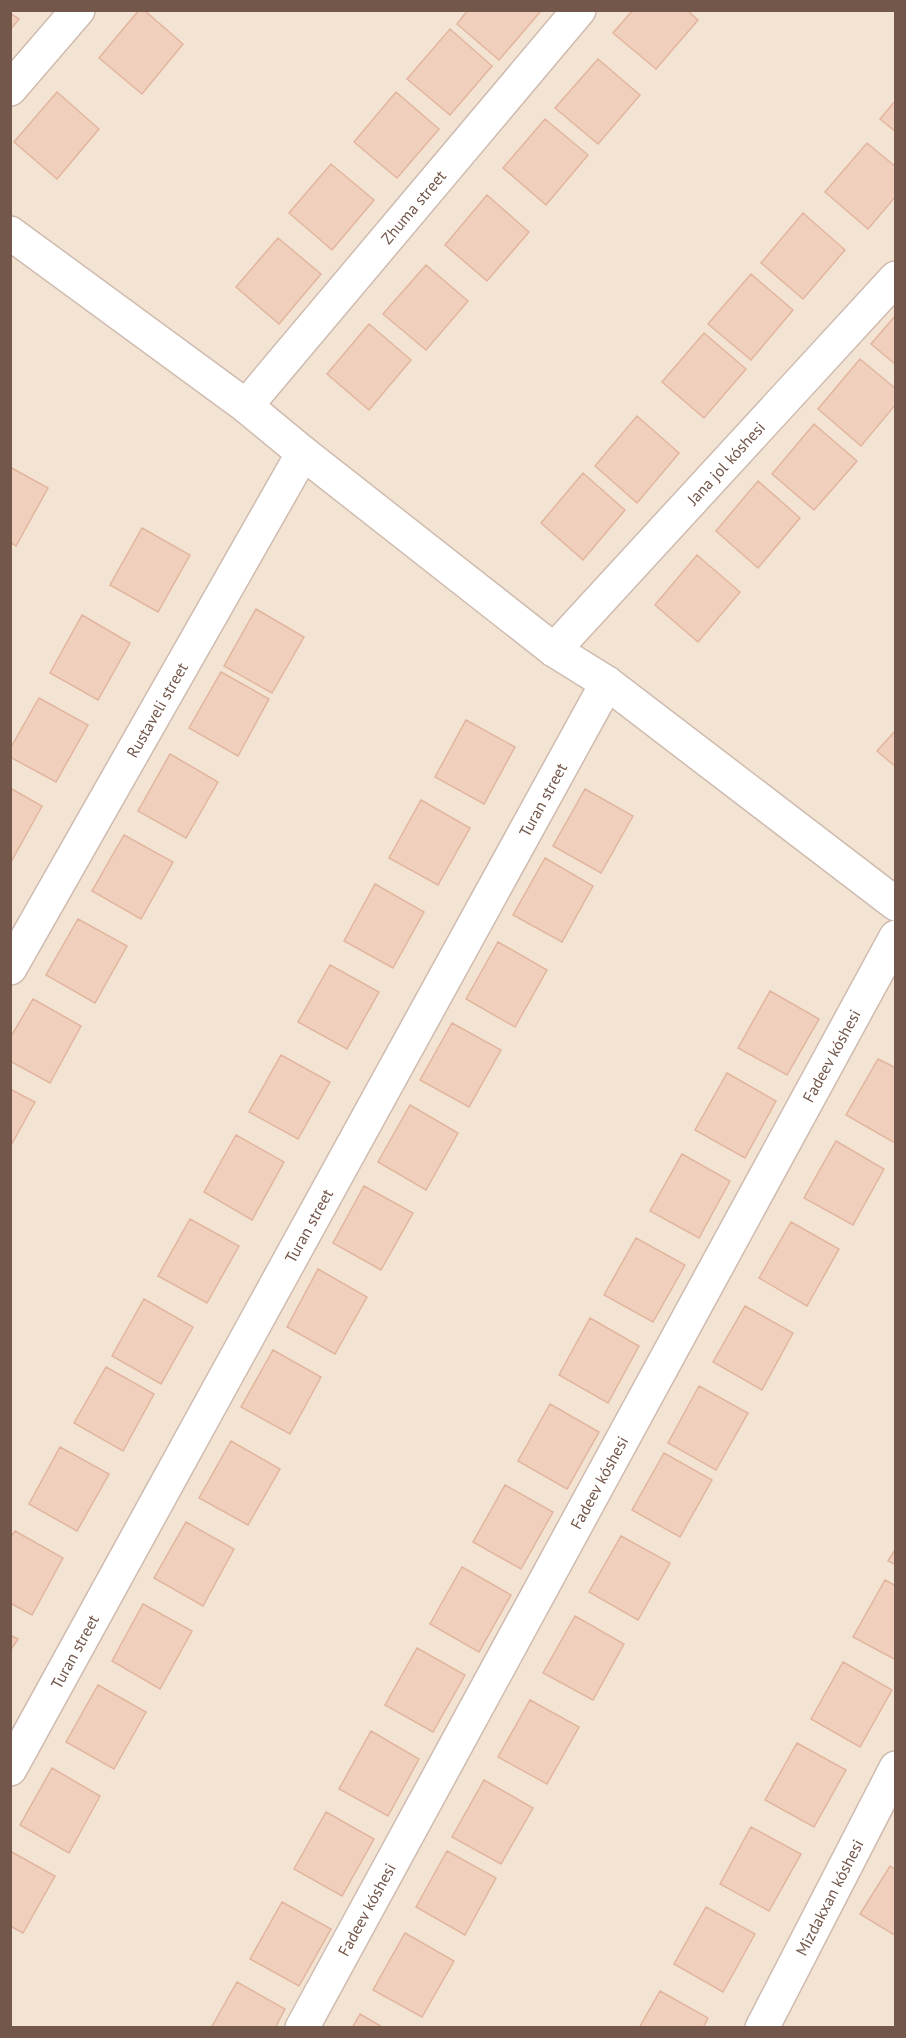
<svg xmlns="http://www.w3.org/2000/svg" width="906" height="2038" viewBox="0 0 906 2038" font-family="'PT Sans',sans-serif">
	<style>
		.residential { fill: #f3e3d3 }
		.building { fill: #f0cfbd; stroke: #e2b59e; stroke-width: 1.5 }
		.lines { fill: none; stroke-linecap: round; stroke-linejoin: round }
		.minor-casing { stroke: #cfbbaf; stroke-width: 36 }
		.minor { stroke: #fff; stroke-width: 33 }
		.labels { text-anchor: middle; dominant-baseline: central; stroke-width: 4.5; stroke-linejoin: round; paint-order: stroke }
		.street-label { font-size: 16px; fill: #73574b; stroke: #fef6eb }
	</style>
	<rect width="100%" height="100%" fill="#fbf2e5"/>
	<path class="residential" d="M11,11H895V2027L11,2028Z"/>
	<path class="building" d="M139,10H144L183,44L142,94L99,58Z
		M468,10H541V11L499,60L457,24Z
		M633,10H687L698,20L656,69L613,33Z
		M10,13L19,19L10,30Z
		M450,29L492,66L450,115L407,79Z
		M598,59L640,95L598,144L555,108Z
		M57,92L99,129L57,179L14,142Z
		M396,92L439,129L397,178L354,142Z
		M896,100V132L880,119Z
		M545,119L588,155L546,205L503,168Z
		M867,143L896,167V196L868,229L825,192Z
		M331,164L374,200L332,250L289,213Z
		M487,195L529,232L487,281L445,245Z
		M803,213L845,250L803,299L761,263Z
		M278,238L321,274L279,324L236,287Z
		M426,265L468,301L426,350L383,314Z
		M751,274L793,310L751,360L708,324Z
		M896,315V365L871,344Z
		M369,324L411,360L369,410L327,374Z
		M704,333L746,369L704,418L662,382Z
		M860,359L896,389V404L861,446L818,409Z
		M637,416L679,453L637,503L595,466Z
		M814,424L857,461L814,510L772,474Z
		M10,467L48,488L16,546L10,542Z
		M583,473L625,510L583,560L541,523Z
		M758,481L800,518L758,568L716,531Z
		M142,528L190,555L158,612L110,585Z
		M697,555L740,592L698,642L655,605Z
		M256,609L304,637L272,693L224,666Z
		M82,615L130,643L98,700L50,673Z
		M221,672L269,699L238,756L189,728Z
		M39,698L88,725L56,782L10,757V749Z
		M466,720L515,747L484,804L435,777Z
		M896,730V767L877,751Z
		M170,754L218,782L186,838L138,811Z
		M10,788L42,806L11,862H10Z
		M585,789L633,816L601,873L553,846Z
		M421,800L470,828L438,885L389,858Z
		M124,835L173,862L141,919L92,891Z
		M545,858L593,886L562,942L513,915Z
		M375,884L424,912L393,968L344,941Z
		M78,919L127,946L95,1003L46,975Z
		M498,942L547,970L515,1027L466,999Z
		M330,965L379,992L347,1049L298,1022Z
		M770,991L819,1019L787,1075L738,1048Z
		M33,999L81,1026L50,1083L10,1061V1038Z
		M452,1023L501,1050L469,1107L420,1080Z
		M281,1055L330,1082L298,1139L249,1112Z
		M878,1059L896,1068L895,1143L846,1115Z
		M727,1073L776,1101L745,1158L695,1130Z
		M10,1089L35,1102L10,1147Z
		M410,1105L458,1133L426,1190L378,1162Z
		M236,1135L284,1162L252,1220L204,1192Z
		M836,1141L884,1169L853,1225L804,1198Z
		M682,1154L730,1181L699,1238L650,1211Z
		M364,1186L413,1213L381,1270L333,1243Z
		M190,1219L239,1246L207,1303L158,1276Z
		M791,1222L839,1249L807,1306L759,1278Z
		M636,1238L685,1265L653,1322L604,1295Z
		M318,1269L367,1297L335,1354L287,1327Z
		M144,1299L193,1327L161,1384L112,1356Z
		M745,1306L793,1333L762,1390L713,1362Z
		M590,1318L639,1346L608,1403L559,1375Z
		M273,1350L321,1377L290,1434L241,1407Z
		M106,1367L154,1394L123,1451L74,1423Z
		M699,1386L748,1413L716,1470L668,1443Z
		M550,1404L599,1432L567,1489L518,1461Z
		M231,1441L280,1469L248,1525L199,1498Z
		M60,1447L109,1474L77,1531L29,1504Z
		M664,1453L712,1480L680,1537L632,1510Z
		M505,1485L553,1512L521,1569L473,1542Z
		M186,1522L234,1549L203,1606L154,1578Z
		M15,1531L63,1558L32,1615L10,1603V1538Z
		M621,1536L670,1563L638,1620L589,1592Z
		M896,1548V1565L888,1561Z
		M462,1567L511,1595L479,1652L430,1624Z
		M885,1580L896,1586V1660L853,1637Z
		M143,1604L192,1631L160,1689L112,1661Z
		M575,1616L624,1644L593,1700L543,1673Z
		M10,1635L18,1639L10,1651Z
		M417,1648L465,1675L433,1732L385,1705Z
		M843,1662L892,1690L860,1747L811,1719Z
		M98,1685L146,1712L114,1769L66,1742Z
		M530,1700L579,1727L547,1784L498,1757Z
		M371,1731L419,1759L388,1816L339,1789Z
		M797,1743L846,1770L814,1827L765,1800Z
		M52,1768L100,1796L69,1853L20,1825Z
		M484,1780L533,1808L501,1864L452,1837Z
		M326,1812L374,1839L342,1896L294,1869Z
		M751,1827L801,1854L769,1911L720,1884Z
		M10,1851L55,1876L23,1933L10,1926Z
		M447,1851L496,1878L465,1935L416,1907Z
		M890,1866L896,1870V1936L860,1914Z
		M282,1902L331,1929L299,1986L250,1959Z
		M706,1907L755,1934L723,1992L674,1964Z
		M405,1933L454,1961L422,2017L373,1990Z
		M237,1982L285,2009L275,2028H211Z
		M660,1991L708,2018L703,2028H639Z
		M360,2014L384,2028H352Z"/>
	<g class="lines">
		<defs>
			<g id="minor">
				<path d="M10,89L78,10"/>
				<path d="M10,233L246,406L303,453L554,650L607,683L896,904"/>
				<path id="s1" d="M246,406L579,10"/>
				<path id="s2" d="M554,650L896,278"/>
				<path id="s3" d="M10,968L303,453"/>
				<path id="s4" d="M10,1769L607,683"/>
				<path id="s5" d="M302,2028L896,937"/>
				<path id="s6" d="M762,2028L896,1768"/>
			</g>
		</defs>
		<use href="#minor" class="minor-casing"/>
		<use href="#minor" class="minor"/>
	</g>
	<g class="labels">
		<g class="street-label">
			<text stroke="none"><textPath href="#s1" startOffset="260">Zhuma street</textPath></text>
			<text stroke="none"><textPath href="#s2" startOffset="254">Jana jol kóshesi</textPath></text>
			<text stroke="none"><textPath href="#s3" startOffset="297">Rustaveli street</textPath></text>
			<text stroke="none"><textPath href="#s4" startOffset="1106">Turan street</textPath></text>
			<text stroke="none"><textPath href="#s5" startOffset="1107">Fadeev kóshesi</textPath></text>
			<text stroke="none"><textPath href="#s4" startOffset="620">Turan street</textPath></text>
			<text stroke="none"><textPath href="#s5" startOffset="621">Fadeev kóshesi</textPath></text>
			<text stroke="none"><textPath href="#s4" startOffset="134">Turan street</textPath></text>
			<text stroke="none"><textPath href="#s6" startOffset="147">Mizdakxan kóshesi</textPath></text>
			<text stroke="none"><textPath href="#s5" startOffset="135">Fadeev kóshesi</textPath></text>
		</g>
	</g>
	<rect width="906" height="2038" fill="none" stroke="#73574b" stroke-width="24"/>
</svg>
